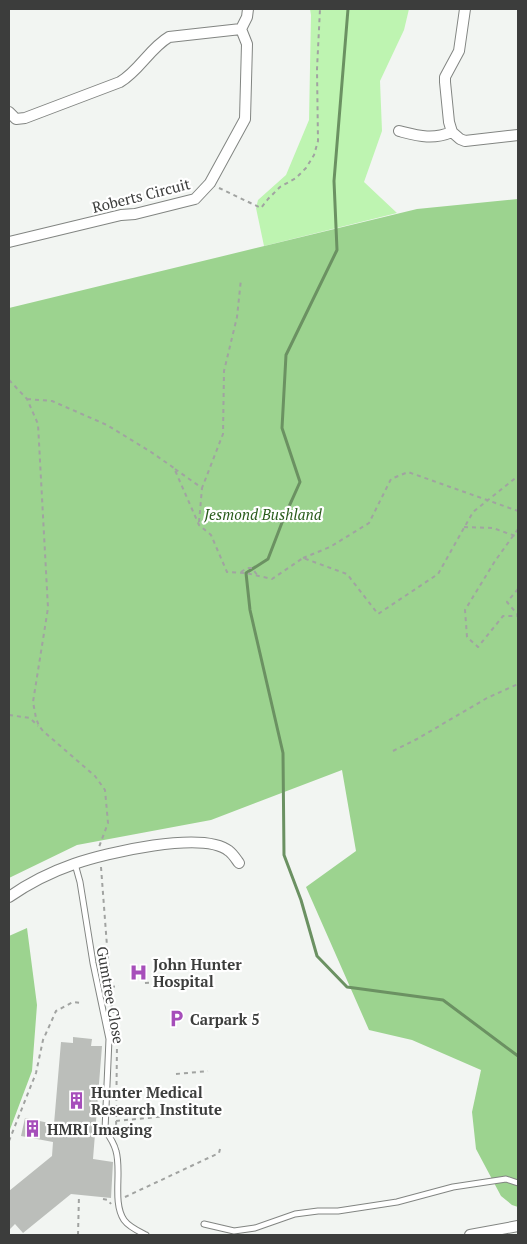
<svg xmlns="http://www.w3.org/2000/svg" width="527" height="1244" viewBox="0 0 527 1244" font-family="'PT Serif',serif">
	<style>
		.green { fill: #bef4b1 }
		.forest { fill: #9cd38f }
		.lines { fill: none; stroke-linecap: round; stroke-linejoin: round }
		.stream { stroke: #6b9162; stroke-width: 3 }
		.building { fill: #bbbeba }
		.service-casing { stroke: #828582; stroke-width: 7 }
		.minor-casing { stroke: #828582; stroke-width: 12 }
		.path { stroke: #a1a3a1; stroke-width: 2; stroke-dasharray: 4 4; stroke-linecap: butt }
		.service { stroke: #fff; stroke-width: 5 }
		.minor { stroke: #fff; stroke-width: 10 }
		.labels { text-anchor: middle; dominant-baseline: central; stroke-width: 4.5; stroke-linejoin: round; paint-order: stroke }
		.street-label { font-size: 15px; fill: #3c3d3c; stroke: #fff }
		.park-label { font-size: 15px; font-style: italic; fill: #295c1b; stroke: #fff }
		.poi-label { font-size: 15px; font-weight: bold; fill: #3c3d3c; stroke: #fff; text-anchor: start }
	</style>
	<rect width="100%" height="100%" fill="#f2f5f2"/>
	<path class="green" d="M310,9H409L404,30L380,81L382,131L364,182L397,213L264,246L256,208L258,200L286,175L309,120L311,15Z"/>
	<path class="forest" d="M518,199V1207L512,1205L501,1196L476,1149L472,1112L481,1070L412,1040L369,1030L306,887L356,851L342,770L211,820L77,845L9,878V308L417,209Z
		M27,928L37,1005L32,1071L9,1132V936Z"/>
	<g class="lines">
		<path class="stream" d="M348,9L334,181L337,250L286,355L282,428L300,482L283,520L268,559L246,573L250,610L283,753L284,855L301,900L317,956L347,987L443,1000L518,1056"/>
	</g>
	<path class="building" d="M73,1037L92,1039L91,1046H102L93,1159L113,1162L111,1198L71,1194L23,1233L15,1224L9,1230V1191L52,1156L53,1142L21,1136L25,1118L54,1124L61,1042L73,1043Z"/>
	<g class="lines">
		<defs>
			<path id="service" d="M75,864L80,882L93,963L109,1039L105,1130C110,1137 114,1143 116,1151C122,1171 112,1202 124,1220C129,1227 138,1231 146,1235
				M204,1224L234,1231L255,1228L295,1214L318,1211H338L397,1202L453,1187L506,1179L518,1183"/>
			<path id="minor" d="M465,9L459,51L445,77V82L449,122L452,132L460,139L465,141L518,135
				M9,112L16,119L25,118L120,82C139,71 150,48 169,37L241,29
				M399,131C419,136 432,140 452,132
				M9,242L121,215L135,214L195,199L210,183L245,119L247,44L241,29L247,17L248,9
				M9,897C29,883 51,872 74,864C105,853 203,830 229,851C233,854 236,859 239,863
				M470,1235L518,1226"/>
		</defs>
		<use href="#service" class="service-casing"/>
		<use href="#minor" class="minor-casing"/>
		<path class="path" d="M219,188L261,208L268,199L280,187L296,178L306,168L314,155L318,141L317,69L320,9
			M9,380L27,399L38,424L48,608L33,702L36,718L39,726L43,731L95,776L105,790L108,823L99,847
			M27,399L52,401L107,425L151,452L174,468L199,525L211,535L227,572L246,573L272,579L303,558L347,574L378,614L438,574L473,512L518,476
			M175,469L202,488L223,434L224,371L237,317L241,279
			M199,522L202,488
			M464,527L493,528L518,537
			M518,529L495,561L465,610L467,637L478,647L503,616H518
			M303,558L330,547L369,523L391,479L408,472L518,511
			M241,572L247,568H252L258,576
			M518,589L507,602L518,615
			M9,715L30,718L38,726
			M393,751L417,739L487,698L518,684
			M101,867L112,1012
			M145,983L160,982
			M111,987L119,986
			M112,1001L115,1029
			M176,1074L208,1071
			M116,1121L188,1114
			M116,1133L117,1043
			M9,1141L36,1073L43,1040L56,1011L73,1002L81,1003
			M125,1197L219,1153L221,1145
			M103,1199L108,1200L111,1204
			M78,1235L79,1195"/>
		<use href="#service" class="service"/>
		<use href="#minor" class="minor"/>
	</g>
	<defs>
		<symbol id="hospital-bare" viewBox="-9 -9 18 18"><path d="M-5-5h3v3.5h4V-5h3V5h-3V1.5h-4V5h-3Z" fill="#a64eba" stroke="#fff" stroke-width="2.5" paint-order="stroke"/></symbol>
		<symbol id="parking-bare" viewBox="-9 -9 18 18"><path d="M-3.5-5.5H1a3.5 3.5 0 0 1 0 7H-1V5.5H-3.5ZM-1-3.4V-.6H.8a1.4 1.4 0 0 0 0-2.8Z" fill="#a64eba" stroke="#fff" stroke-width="2.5" paint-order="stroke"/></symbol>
		<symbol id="building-bare" viewBox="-9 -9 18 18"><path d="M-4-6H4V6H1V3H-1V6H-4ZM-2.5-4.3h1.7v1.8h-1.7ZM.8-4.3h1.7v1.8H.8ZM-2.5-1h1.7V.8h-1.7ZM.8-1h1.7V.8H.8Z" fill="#a64eba" stroke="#fff" stroke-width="2.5" paint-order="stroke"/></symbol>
	</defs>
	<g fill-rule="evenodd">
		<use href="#hospital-bare" x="126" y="960" width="25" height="25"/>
		<use href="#parking-bare" x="164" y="1006" width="25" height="25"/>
		<use href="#building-bare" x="64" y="1088" width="25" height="25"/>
		<use href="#building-bare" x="20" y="1116" width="25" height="25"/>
	</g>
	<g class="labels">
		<g class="street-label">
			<text transform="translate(141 195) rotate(-14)">Roberts Circuit</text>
			<text transform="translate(111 995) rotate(80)">Gumtree Close</text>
		</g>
		<g class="park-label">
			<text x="263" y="514">Jesmond Bushland</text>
		</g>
		<g class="poi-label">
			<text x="153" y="964">John Hunter<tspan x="153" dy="17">Hospital</tspan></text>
			<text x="190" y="1019">Carpark 5</text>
			<text x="91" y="1092">Hunter Medical<tspan x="91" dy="17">Research Institute</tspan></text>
			<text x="47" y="1129">HMRI Imaging</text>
		</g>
	</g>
	<rect width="527" height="1244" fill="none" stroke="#3c3d3c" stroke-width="20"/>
</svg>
